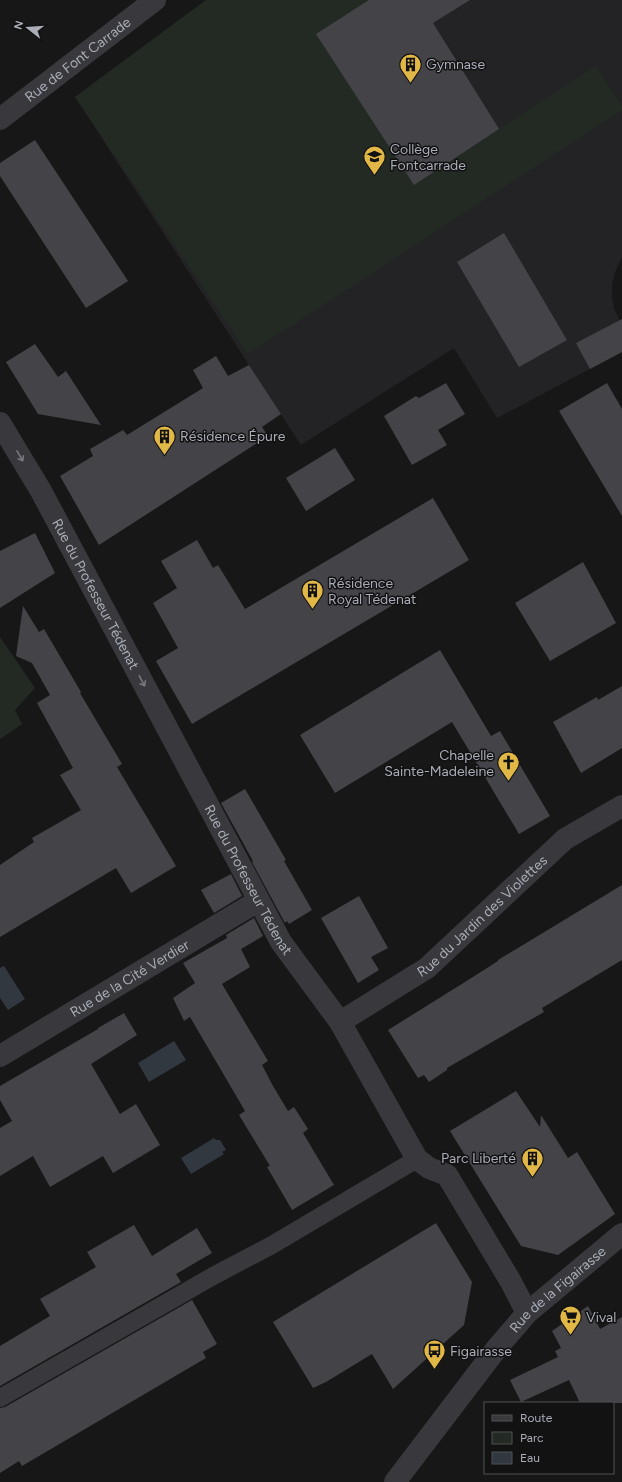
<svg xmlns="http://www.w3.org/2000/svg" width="622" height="1482" viewBox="0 0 622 1482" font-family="Figtree,sans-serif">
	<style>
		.built { fill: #232325 }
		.green { fill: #232a24 }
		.water { fill: #313840 }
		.building { fill: #444448 }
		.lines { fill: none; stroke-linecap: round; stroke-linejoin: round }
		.lane { stroke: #38383d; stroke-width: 18 }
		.street { stroke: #38383d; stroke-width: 22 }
		.oneway { stroke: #777880 }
		.labels { text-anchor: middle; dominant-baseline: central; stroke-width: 3; stroke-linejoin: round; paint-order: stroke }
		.street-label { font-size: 14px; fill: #aaadb7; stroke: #121213 }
		.poi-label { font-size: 14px; fill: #aaadb7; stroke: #121213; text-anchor: start }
	</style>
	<rect width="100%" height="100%" fill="#171718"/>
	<path class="built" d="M206,0H622V257L615,272L612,284V298L614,308L622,326V352L497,418L454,348L301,445L75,97Z"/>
	<path class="green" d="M206,0H369L317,34L414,184L596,66L622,106V110L248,354L75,97Z
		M0,637L35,688L15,710L22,724L0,739Z"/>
	<path class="water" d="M4,966L25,999L8,1010L0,998V968Z
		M174,1041L186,1060L149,1082L138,1063Z
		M214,1138L216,1140H220L226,1150L222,1152L224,1154L191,1174L181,1158Z"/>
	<path class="building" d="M369,0H470L433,23L499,129L414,185L316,34Z
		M35,140L128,281L86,308L0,176V163Z
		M504,233L567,340L519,367L457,262Z
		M622,319V352L590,369L576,343Z
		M35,344L58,377L66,371L101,425L38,414L6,362Z
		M216,356L228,376L249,365L281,414L262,427L268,436L99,545L60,476L93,456L90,449L123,430L127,435L203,388L193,370Z
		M446,383L465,414L438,430L447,445L412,465L384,416L416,396L419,398Z
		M607,383L622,409V516L559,411Z
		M335,448L355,480L306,511L286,478Z
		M433,498L469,560L192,724L156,661L178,648L153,603L177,588L161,561L197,540L213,568L218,565L245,609Z
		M35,533L55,573L0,608V551Z
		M583,562L616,623L550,661L515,603Z
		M23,606L39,632L44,629L81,692L80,693L122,764L117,767L176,866L131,893L116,868L0,937V865L34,842L32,838L81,810L60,775L73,768L37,703L50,695L32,663L16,656Z
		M440,650L491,736L500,731L550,816L519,834L452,722L335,793L300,735Z
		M622,686V748L581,773L553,722L597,697L598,700Z
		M245,789L286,860L284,861L312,910L289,924L287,921L285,923L252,862L253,861L221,803Z
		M231,874L242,896L214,913L201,890Z
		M622,885V960L542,1008L544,1012L447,1068V1070L429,1082L424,1075L418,1078L388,1030L465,982L498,961V960Z
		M359,896L388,948L371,957L379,970L358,983L321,918Z
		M254,918L263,936L241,949L250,967L222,984L268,1061L262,1065L273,1086L288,1111L294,1107L308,1129L303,1133L334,1185L292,1210L267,1167L270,1166L239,1115L245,1111L190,1017L184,1021L173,998L195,983L183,963L227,938L226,935Z
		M124,1013L137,1035L91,1064L120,1114L136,1104L160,1145L113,1173L103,1156L50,1187L33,1156L0,1176V1128L12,1121L0,1100V1086L98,1029V1028Z
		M516,1091L540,1127L541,1115L568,1158L577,1152L615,1214L558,1255L521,1246L450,1131Z
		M436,1223L472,1282L464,1325L393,1389L372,1354L326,1382L313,1388L273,1322Z
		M134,1225L152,1256L197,1228L212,1253L176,1274L181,1282L0,1386V1346L50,1316L40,1299L96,1267L87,1252Z
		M192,1300L217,1344L203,1352L206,1358L22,1466L19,1461L0,1473V1408L5,1407Z
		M588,1306L600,1329L622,1317V1403H580L569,1380L521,1402L510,1380L558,1357L555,1351L561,1348L552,1331Z"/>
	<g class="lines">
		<path class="lane" d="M0,1398L215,1275L272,1245L417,1159"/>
		<g class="street">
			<path id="s1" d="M0,119L155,0"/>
			<path id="s2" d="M0,423L41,491L281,942L340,1022L417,1159L429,1168L447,1175L511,1282L527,1313"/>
			<path id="s3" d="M340,1022L427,968L565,839L622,806"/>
			<path id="s4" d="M0,1056L258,901"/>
			<path id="s5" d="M395,1482L497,1348L527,1313L622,1234"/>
		</g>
	</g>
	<defs><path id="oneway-shaft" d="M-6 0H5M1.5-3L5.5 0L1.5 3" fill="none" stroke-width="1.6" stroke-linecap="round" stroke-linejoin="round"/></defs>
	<g class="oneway">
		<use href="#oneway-shaft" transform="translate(20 456) rotate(59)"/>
		<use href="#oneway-shaft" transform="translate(142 681) rotate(62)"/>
	</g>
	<defs>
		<symbol id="building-pin" viewBox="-11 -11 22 30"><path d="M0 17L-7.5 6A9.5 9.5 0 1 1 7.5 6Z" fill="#e1b746" stroke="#121213"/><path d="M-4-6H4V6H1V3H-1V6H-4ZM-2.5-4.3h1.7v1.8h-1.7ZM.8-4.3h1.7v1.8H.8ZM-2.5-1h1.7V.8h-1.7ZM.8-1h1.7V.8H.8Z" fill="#111"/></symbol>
		<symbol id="school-pin" viewBox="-11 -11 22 30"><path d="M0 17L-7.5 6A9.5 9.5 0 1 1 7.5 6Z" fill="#e1b746" stroke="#121213"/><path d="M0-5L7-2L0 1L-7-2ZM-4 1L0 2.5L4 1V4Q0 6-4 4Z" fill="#111"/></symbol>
		<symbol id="church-pin" viewBox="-11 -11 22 30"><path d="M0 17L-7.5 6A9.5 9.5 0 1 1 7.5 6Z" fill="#e1b746" stroke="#121213"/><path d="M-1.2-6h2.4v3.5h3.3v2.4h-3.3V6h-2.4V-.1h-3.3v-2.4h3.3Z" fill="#111"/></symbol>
		<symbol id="supermarket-pin" viewBox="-11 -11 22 30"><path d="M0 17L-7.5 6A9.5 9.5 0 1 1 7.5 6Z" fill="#e1b746" stroke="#121213"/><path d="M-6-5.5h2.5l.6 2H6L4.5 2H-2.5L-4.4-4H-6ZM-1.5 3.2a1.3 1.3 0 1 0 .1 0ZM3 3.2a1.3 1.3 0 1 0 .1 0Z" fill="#111"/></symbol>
		<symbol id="bus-pin" viewBox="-11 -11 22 30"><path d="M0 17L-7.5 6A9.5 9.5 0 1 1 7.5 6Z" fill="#e1b746" stroke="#121213"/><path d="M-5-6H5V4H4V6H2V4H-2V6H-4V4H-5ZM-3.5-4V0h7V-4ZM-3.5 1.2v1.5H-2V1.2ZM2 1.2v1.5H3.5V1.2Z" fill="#111"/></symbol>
	</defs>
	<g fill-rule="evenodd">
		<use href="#building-pin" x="398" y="52" width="25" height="34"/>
		<use href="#school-pin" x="362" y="144" width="25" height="34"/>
		<use href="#building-pin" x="152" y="424" width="25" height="34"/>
		<use href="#building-pin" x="300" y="578" width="25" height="34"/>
		<use href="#church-pin" x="496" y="750" width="25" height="34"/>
		<use href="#building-pin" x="520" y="1146" width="25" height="34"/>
		<use href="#supermarket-pin" x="558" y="1304" width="25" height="34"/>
		<use href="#bus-pin" x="422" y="1338" width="25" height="34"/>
	</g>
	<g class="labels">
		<g class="street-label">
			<text stroke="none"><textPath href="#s1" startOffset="98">Rue de Font Carrade</textPath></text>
			<text stroke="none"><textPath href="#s2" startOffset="196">Rue du Professeur Tédenat</textPath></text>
			<text stroke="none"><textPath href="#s2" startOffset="520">Rue du Professeur Tédenat</textPath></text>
			<text stroke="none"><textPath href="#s3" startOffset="178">Rue du Jardin des Violettes</textPath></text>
			<text stroke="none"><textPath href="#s4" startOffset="151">Rue de la Cité Verdier</textPath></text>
			<text stroke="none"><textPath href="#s5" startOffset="253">Rue de la Figairasse</textPath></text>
		</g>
		<g class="poi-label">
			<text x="426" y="64">Gymnase</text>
			<text x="390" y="149">Collège<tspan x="390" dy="16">Fontcarrade</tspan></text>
			<text x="180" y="436">Résidence Épure</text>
			<text x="328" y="583">Résidence<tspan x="328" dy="16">Royal Tédenat</tspan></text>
			<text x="494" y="755" text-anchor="end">Chapelle<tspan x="494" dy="16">Sainte-Madeleine</tspan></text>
			<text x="516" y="1158" text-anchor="end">Parc Liberté</text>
			<text x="586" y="1317">Vival</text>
			<text x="450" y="1351">Figairasse</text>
		</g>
	</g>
	<rect x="484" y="1402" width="130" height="72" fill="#121213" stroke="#4f5055"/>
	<rect x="492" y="1415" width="20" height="6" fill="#38383d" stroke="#4f5055"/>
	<text x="520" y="1422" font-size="12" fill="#aaadb7">Route</text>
	<rect x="492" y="1432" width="20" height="12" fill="#232a24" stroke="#4f5055"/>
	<text x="520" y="1442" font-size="12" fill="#aaadb7">Parc</text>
	<rect x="492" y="1452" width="20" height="12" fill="#313840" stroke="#4f5055"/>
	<text x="520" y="1462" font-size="12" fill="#aaadb7">Eau</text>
	<g transform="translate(28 28) rotate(287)" stroke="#121213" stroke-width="3" paint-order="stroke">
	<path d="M0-3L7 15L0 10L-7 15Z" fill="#aaadb7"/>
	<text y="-6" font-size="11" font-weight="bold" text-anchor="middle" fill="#aaadb7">N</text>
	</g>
</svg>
